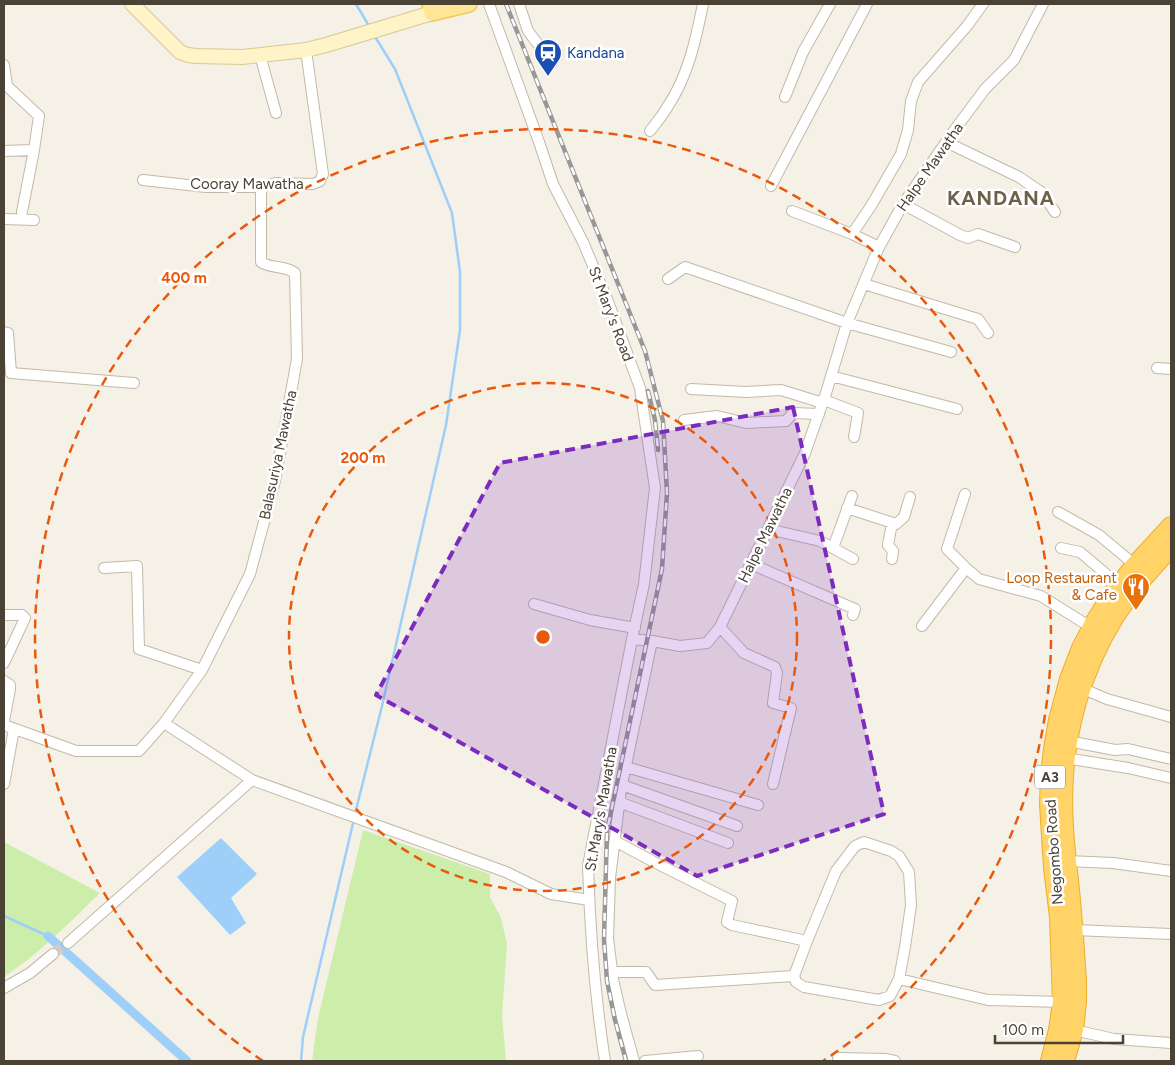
<svg xmlns="http://www.w3.org/2000/svg" width="1175" height="1065" viewBox="0 0 1175 1065" font-family="Figtree,sans-serif">
	<style>
		.green { fill: #cdeeab }
		.water { fill: #9dcff8 }
		.lines { fill: none; stroke-linecap: round; stroke-linejoin: round }
		.stream { stroke: #9dcff8; stroke-width: 2.5 }
		.canal { stroke: #9dcff8; stroke-width: 9 }
		.street-tunnel { stroke: #d3cec3; stroke-width: 10; stroke-dasharray: 10 5; stroke-linecap: butt }
		.street-casing { stroke: #c2baa8; stroke-width: 12 }
		.secondary-casing { stroke: #d9c992; stroke-width: 16 }
		.primary-casing { stroke: #f0c95a; stroke-width: 18 }
		.highway-casing { stroke: #eead28; stroke-width: 20 }
		.street { stroke: #fff; stroke-width: 10 }
		.secondary { stroke: #fff4c7; stroke-width: 14 }
		.primary { stroke: #ffe596; stroke-width: 15 }
		.highway { stroke: #ffd368; stroke-width: 18 }
		.rail-casing { stroke: #979797; stroke-width: 4.5 }
		.rail { stroke: #fff; stroke-width: 2.5; stroke-dasharray: 8; stroke-linecap: butt }
		.marked { fill: #7b2cbf; fill-opacity: 0.2; stroke: #7b2cbf; stroke-width: 4; stroke-dasharray: 10 6; stroke-linejoin: round }
		.ring { fill: none; stroke: #e8590c; stroke-width: 2.5; stroke-dasharray: 9 6 }
		.labels { text-anchor: middle; dominant-baseline: central; stroke-width: 5; stroke-linejoin: round; paint-order: stroke }
		.shield { fill: #fff; stroke: #807b72; stroke-width: 1 }
		.shield-label { font-size: 14px; font-weight: bold; fill: #494235 }
		.transit-label { font-size: 15px; fill: #164399; stroke: #fff; text-anchor: start }
		.street-label { font-size: 15px; fill: #494235; stroke: #fff }
		.food-label { font-size: 15px; fill: #c56008; stroke: #fff; text-anchor: end }
		.district-label { font-size: 20px; font-weight: bold; letter-spacing: 1px; fill: #6d614b; stroke: #fff }
		.centre { fill: #e8590c; stroke: #fff; stroke-width: 2.5 }
		.ring-label { font-size: 15px; text-anchor: middle; font-weight: bold; fill: #e8590c; stroke: #fff; stroke-width: 5; stroke-linejoin: round; paint-order: stroke }
	</style>
	<rect width="100%" height="100%" fill="#f5f1e7"/>
	<path class="green" d="M363,830L490,874V897L501,918L507,944L502,1016L506,1061H312L318,1018Z
		M4,842L100,893C69,923 40,953 4,977Z"/>
	<path class="water" d="M221,838L257,874L231,898L246,923L230,935L177,877Z"/>
	<g class="lines">
		<path class="stream" d="M356,4L369,26
			M355,814L382,706L446,425L460,330V272L452,213L395,69L374,35
			M4,916L48,936
			M301,1061L303,1037L354,819"/>
		<path class="canal" d="M48,936L187,1061"/>
		<path class="street-tunnel" d="M53,954L68,943"/>
		<defs>
			<path id="street" d="M489,4L539,142L553,184L583,242L609,304L640,388L655,488L644,584L632,639L588,866C590,931 595,997 605,1061
				M519,4L528,31L552,63
				M260,55L276,113
				M4,65L7,86L39,116L34,150L22,212
				M785,97L803,52L830,4
				M650,131C656,123 663,115 668,106C688,76 696,39 703,4
				M946,142L1019,177L1041,192L1055,212
				M4,151L34,150
				M143,180L206,187H261L276,183L313,184L320,181L323,174L306,50
				M771,186L867,4
				M903,204L960,235L968,238L978,234L1015,247
				M792,211L852,234L879,247
				M4,219L34,220
				M852,234L871,206L901,154L908,130L911,101L918,82L967,26L983,4
				M668,279L685,267L847,323L951,352
				M864,284L978,319L988,333
				M4,332L8,333L11,373L134,383
				M1157,368L1171,369
				M831,376L957,409
				M691,389L746,392L781,390L823,403
				M824,400L858,413L854,437
				M684,420L717,416L746,423L786,421L793,413L819,414
				M965,494L947,549L966,568L979,579L1041,596L1092,628
				M847,508L896,524L904,517L910,497
				M1058,512L1099,535L1135,565
				M892,523L888,545L893,551L892,559
				M768,529L820,541L853,559
				M833,548L852,496
				M1061,548L1080,552L1119,585
				M751,564L855,609L853,615
				M104,568L137,566L139,649L202,670
				M534,604L590,620L635,628
				M4,615H22L25,618L4,663
				M922,626L966,568
				M720,627L744,653L775,667L777,673L773,703L791,708L773,784
				M632,639L652,641
				M4,681L10,685V689L4,721
				M1081,688L1107,699L1171,717
				M164,723L202,670L250,574L275,481L297,359L295,273C285,265 271,269 261,262V187
				M4,725L76,751H139L164,723L252,780
				M1068,741L1115,750L1128,749L1171,759
				M1065,758L1128,768L1171,778
				M626,767L758,805
				M4,784L14,729
				M622,785L737,826
				M619,802L728,843
				M615,841L654,862L732,901L727,922L732,925L807,941
				M864,842L891,851L899,856L909,872L911,905L905,947L899,979L890,996L879,1000L804,987L796,982L794,976L807,941L836,871L855,846Z
				M1067,861L1113,863L1171,871
				M1074,930L1171,934
				M68,943L252,780L506,872L551,894L589,900
				M612,972H646L655,985L794,976
				M899,979L988,1000L1062,1002
				M4,988L30,973L53,954
				M1074,1030L1114,1039L1171,1043
				M838,1058L885,1059L895,1061
				M634,1061L621,1014L613,979L608,938L610,878L621,789L652,641L680,646L707,643L720,627L805,453L826,393L847,323L879,247L903,204L953,132L985,89L1014,60L1043,4
				M645,1061L698,1056"/>
			<path id="secondary" d="M132,4L180,52L188,55L196,56L242,57L306,50L326,45L432,13"/>
			<path id="primary" d="M430,4L432,13L469,4"/>
			<path id="highway" d="M1050,1061L1058,1030L1062,1002L1059,917L1053,868L1049,804L1050,775L1053,749L1058,720L1069,679L1081,648L1094,623L1112,594L1135,565L1171,526
				M1065,1061L1074,1030L1077,1002V981C1075,950 1073,920 1070,890C1066,852 1061,814 1064,776C1068,712 1091,647 1129,596C1142,578 1157,563 1171,547"/>
		</defs>
		<use href="#street" class="street-casing"/>
		<use href="#secondary" class="secondary-casing"/>
		<use href="#primary" class="primary-casing"/>
		<use href="#highway" class="highway-casing"/>
		<use href="#street" class="street"/>
		<use href="#secondary" class="secondary"/>
		<use href="#primary" class="primary"/>
		<use href="#highway" class="highway"/>
		<defs>
			<path id="rail" d="M506,4L645,351L663,421L667,493L662,569L607,831L604,940L607,981L615,1020L626,1061
				M648,391L655,420L658,450"/>
		</defs>
		<use href="#rail" class="rail-casing"/>
		<use href="#rail" class="rail"/>
	</g>
	<path class="marked" d="M793,407L884,814L697,876L376,695L500,463Z"/>
	<g class="ring">
		<circle cx="543" cy="637" r="254"/>
		<path d="M263 1061A508 508 0 1 1 823 1061"/>
	</g>
	<defs>
		<symbol id="station-pin" viewBox="-11 -11 22 30"><path d="M0 17L-7.5 6A9.5 9.5 0 1 1 7.5 6Z" fill="#1a4fb4" stroke="#fff"/><path d="M-3-6H3Q5-6 5-4V2Q5 4 3 4L4.5 6H3L1.5 4h-3L-3 6H-4.5L-3 4Q-5 4-5 2V-4Q-5-6-3-6ZM-3.5-4v3h7v-3ZM-3.5 1v1.5H-2V1ZM2 1v1.5H3.5V1Z" fill="#fff"/></symbol>
		<symbol id="restaurant-pin" viewBox="-11 -11 22 30"><path d="M0 17L-7.5 6A9.5 9.5 0 1 1 7.5 6Z" fill="#e8710a" stroke="#fff"/><path d="M-5-6h1v4h1v-4h1v4h1v-4h1v5L-1.5 .5V6h-2V.5L-5-1ZM5-6V6H3V1.5H1.5Q1.5-4 5-6Z" fill="#fff"/></symbol>
	</defs>
	<g fill-rule="evenodd">
		<use href="#station-pin" x="532" y="37" width="32" height="43"/>
		<use href="#restaurant-pin" x="1120" y="571" width="32" height="43"/>
	</g>
	<g class="labels">
		<rect class="shield" x="1035" y="765.5" width="30" height="23" rx="4"/>
		<g class="shield-label">
			<text x="1050" y="777">A3</text>
		</g>
		<g class="transit-label">
			<text x="567" y="53">Kandana</text>
		</g>
		<g class="street-label">
			<text transform="translate(930 167) rotate(-55)">Halpe Mawatha</text>
			<text x="247" y="184">Cooray Mawatha</text>
			<text transform="translate(611 314) rotate(69)">St Mary's Road</text>
			<text transform="translate(278 455) rotate(-78)">Balasuriya Mawatha</text>
			<text transform="translate(765 535) rotate(-64)">Halpe Mawatha</text>
			<text transform="translate(601 809) rotate(-80)">St.Mary's Mawatha</text>
			<text transform="translate(1054 852) rotate(-94)">Negombo Road</text>
		</g>
		<g class="food-label">
			<text x="1117" y="578">Loop Restaurant<tspan x="1117" dy="17">&amp; Cafe</tspan></text>
		</g>
		<g class="district-label">
			<text x="1001" y="198">KANDANA</text>
		</g>
	</g>
	<circle cx="543" cy="637" r="8" class="centre"/>
	<g class="ring-label">
		<text x="184" y="283">400 m</text>
		<text x="363" y="463">200 m</text>
	</g>
	<rect width="1175" height="1065" fill="none" stroke="#494235" stroke-width="10"/>
	<path d="M995 1035v8h128v-8" fill="none" stroke="#494235" stroke-width="2.5"/>
	<text x="1002" y="1035" font-size="15" fill="#494235" stroke="#ffffff" stroke-width="4" paint-order="stroke">100 m</text>
</svg>
